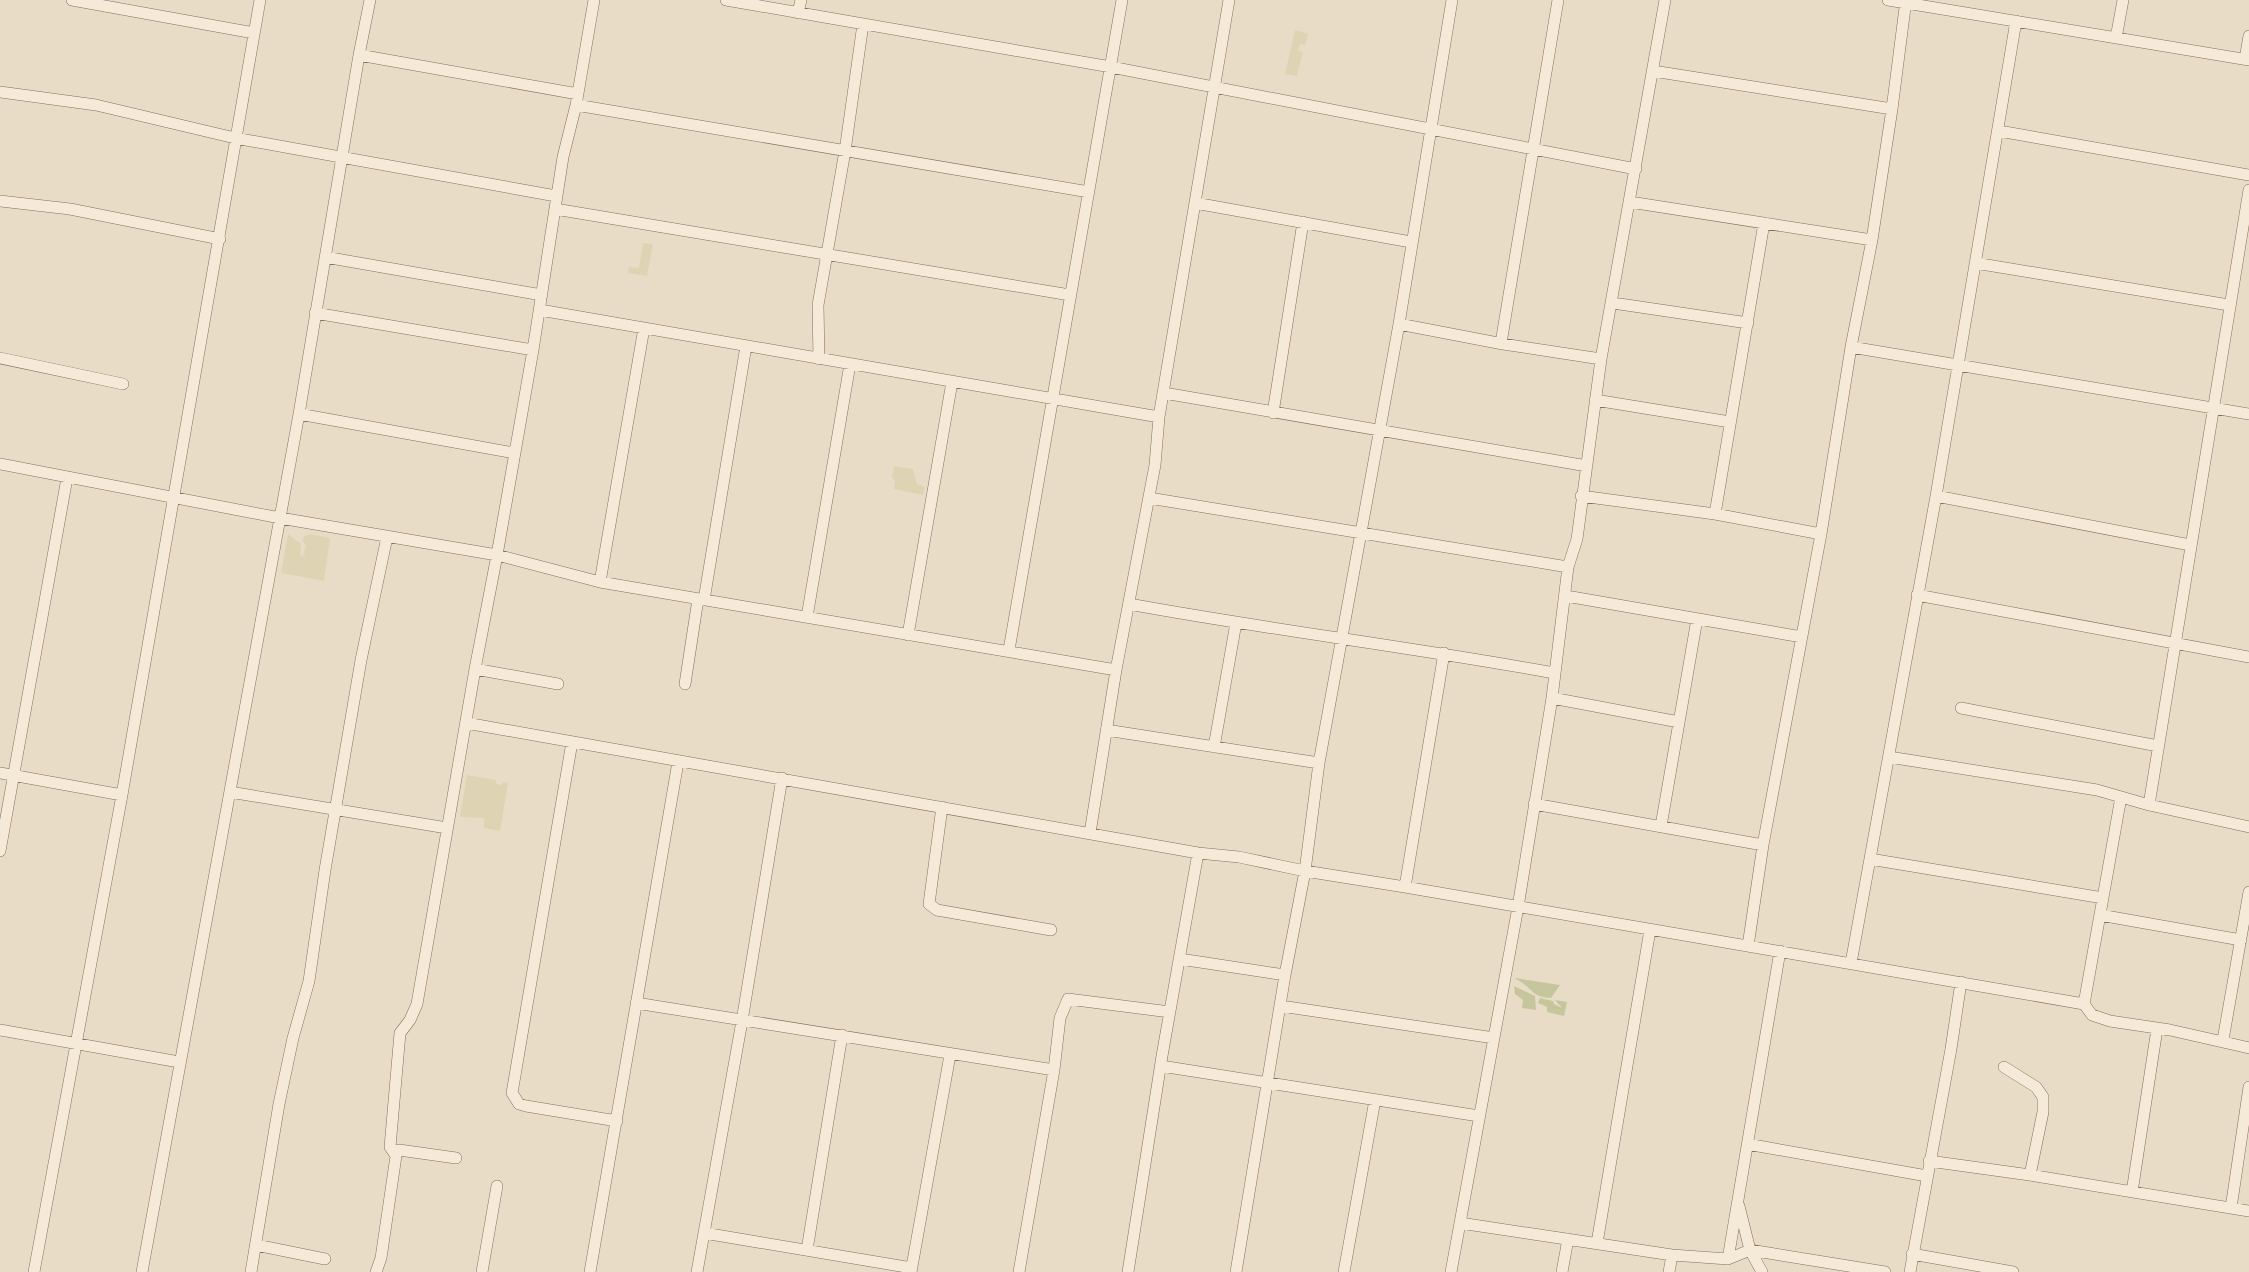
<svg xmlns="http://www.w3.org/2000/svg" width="2249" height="1272" viewBox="0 0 2249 1272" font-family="'Playfair Display',serif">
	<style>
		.farmland { fill: #ded4b4 }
		.green { fill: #c5c69b }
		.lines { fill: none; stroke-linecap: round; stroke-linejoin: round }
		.minor-casing { stroke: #836e5d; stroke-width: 12 }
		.minor { stroke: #f5ead8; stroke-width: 11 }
	</style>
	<rect width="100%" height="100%" fill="#e9dcc6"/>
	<path class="farmland" d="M1295,30L1308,34L1305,45L1300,44L1298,51L1303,52L1297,76L1285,74Z
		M643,243L653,244L647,276L628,273L629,267L639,268Z
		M894,466L913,469L917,484L925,487L923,495L894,489L895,481L892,477Z
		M288,534L301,544L300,555L307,559L303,555L306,546L303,541L304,536L311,534L330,538L324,581L281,573Z
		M467,775L496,780V784L501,785L503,782L508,783L500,831L484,828V818L460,817Z"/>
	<path class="green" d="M1515,978L1560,985L1551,998C1535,997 1534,992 1524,984C1521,981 1518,981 1515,978Z
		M1514,986L1535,996L1536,1010L1522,1008L1523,1000L1515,994Z
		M1540,998L1553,1001L1554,1004L1562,1008L1555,1000L1567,1002L1564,1016L1547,1012V1007L1538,1003Z"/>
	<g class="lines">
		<defs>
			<path id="minor" d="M72,0L254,33
				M370,0L359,55L578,94
				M726,0L1111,67L1636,169
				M1888,0L2249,60
				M798,13L801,0
				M2116,38L2123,0
				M2245,59L2249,36
				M1653,71L1892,109
				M0,92L96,105L235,138L556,196
				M576,105L1089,192
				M1999,131L2249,175
				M0,201L70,209L220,239
				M1630,202L1872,240
				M1195,203L1411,242
				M555,209L1070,295
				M325,257L542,295
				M1975,263L2229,305
				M1613,303L1748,323
				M540,310L1159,417
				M315,313L533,350
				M1399,324L1503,344L1601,359
				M1501,343L1558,0
				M1851,347L2249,414
				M0,358L123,384
				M819,359L818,305L845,151L863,24
				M1164,393L1587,466
				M1595,400L1730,422
				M1273,413L1303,222
				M299,414L514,453
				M0,464L280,518L497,555L600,582L1116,670
				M1581,496L1715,514L1821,534
				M1936,496L2190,545
				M1149,498L1568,567
				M1715,514L1764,223
				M600,582L644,328
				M1917,595L2249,657
				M1566,596L1802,637
				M704,600L746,346
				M1129,604C1270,630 1413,647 1554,673
				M807,617L850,364
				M908,635L952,382
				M1009,650L1122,0
				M475,669L558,684
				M685,684L698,599
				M1552,698L1679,722
				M1961,708L2158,746
				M466,723L1198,853L1239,857L1305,871L1405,887L2084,1004L2092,1015L2110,1021L2170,1030L2249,1048
				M1106,730L1319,763
				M572,742L512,1093L519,1104L526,1106L617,1121
				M1214,747L1236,623
				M1889,757L2097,790L2149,805L2249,827
				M0,773L122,795
				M230,792L447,828
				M1534,804L1763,845
				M2149,805L2249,190
				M942,807L929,904L937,910L1051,930
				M1661,826L1697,619
				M1090,833L1116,670L1155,465L1159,417L1229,0
				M0,851L67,478
				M1870,859L2103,898
				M1405,887L1444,653
				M2100,915L2241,940
				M1748,946L1763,845L1821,534L1851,347L1872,240L1892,109L1906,0
				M1180,959L1285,975
				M1851,963L1936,496L2016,21
				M636,1003L1054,1070
				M2084,1004L2121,797
				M1281,1006L1494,1038
				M0,1030L179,1062
				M2223,1040L2249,892
				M1161,1066L1479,1116
				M2004,1067L2036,1087L2043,1097V1112L2030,1175
				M1747,1144L1927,1176
				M393,1151L399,1150L456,1158
				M1929,1161L2030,1175L2249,1211
				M2132,1192L2157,1029
				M1739,1206L1750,1250L1762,1272
				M2231,1208L2249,1087
				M1460,1223L1672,1255L1728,1259L1750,1250L1885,1272
				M704,1233L912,1268
				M1597,1243L1650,930
				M256,1245L325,1259
				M807,1250L842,1035
				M1912,1254L2013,1272
				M1728,1259L1780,951
				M34,1272L122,795L260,0
				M142,1272L299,414L359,55
				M251,1272L279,1104L293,1038L309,981L325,870L361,660L387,537
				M376,1272L381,1258L396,1156L390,1147L400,1033L410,1020L417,1004L475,669L497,555L533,350L563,157L576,105L594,0
				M482,1272L497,1186
				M590,1272L678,762
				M697,1272L742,1021L782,778
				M911,1272L950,1055
				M1019,1272L1054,1070L1060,1018L1068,999L1170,1012
				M1128,1272L1162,1056L1198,853
				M1236,1272L1285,975L1305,871L1319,763L1399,324L1452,0
				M1344,1272L1375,1100
				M1451,1272L1518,907L1552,698L1568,567L1577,539L1601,359L1665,0
				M1562,1272L1568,1239
				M1669,1272L1672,1255
				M1910,1272L1951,1049L1961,982"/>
		</defs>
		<use href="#minor" class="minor-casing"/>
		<use href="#minor" class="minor"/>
	</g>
</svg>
